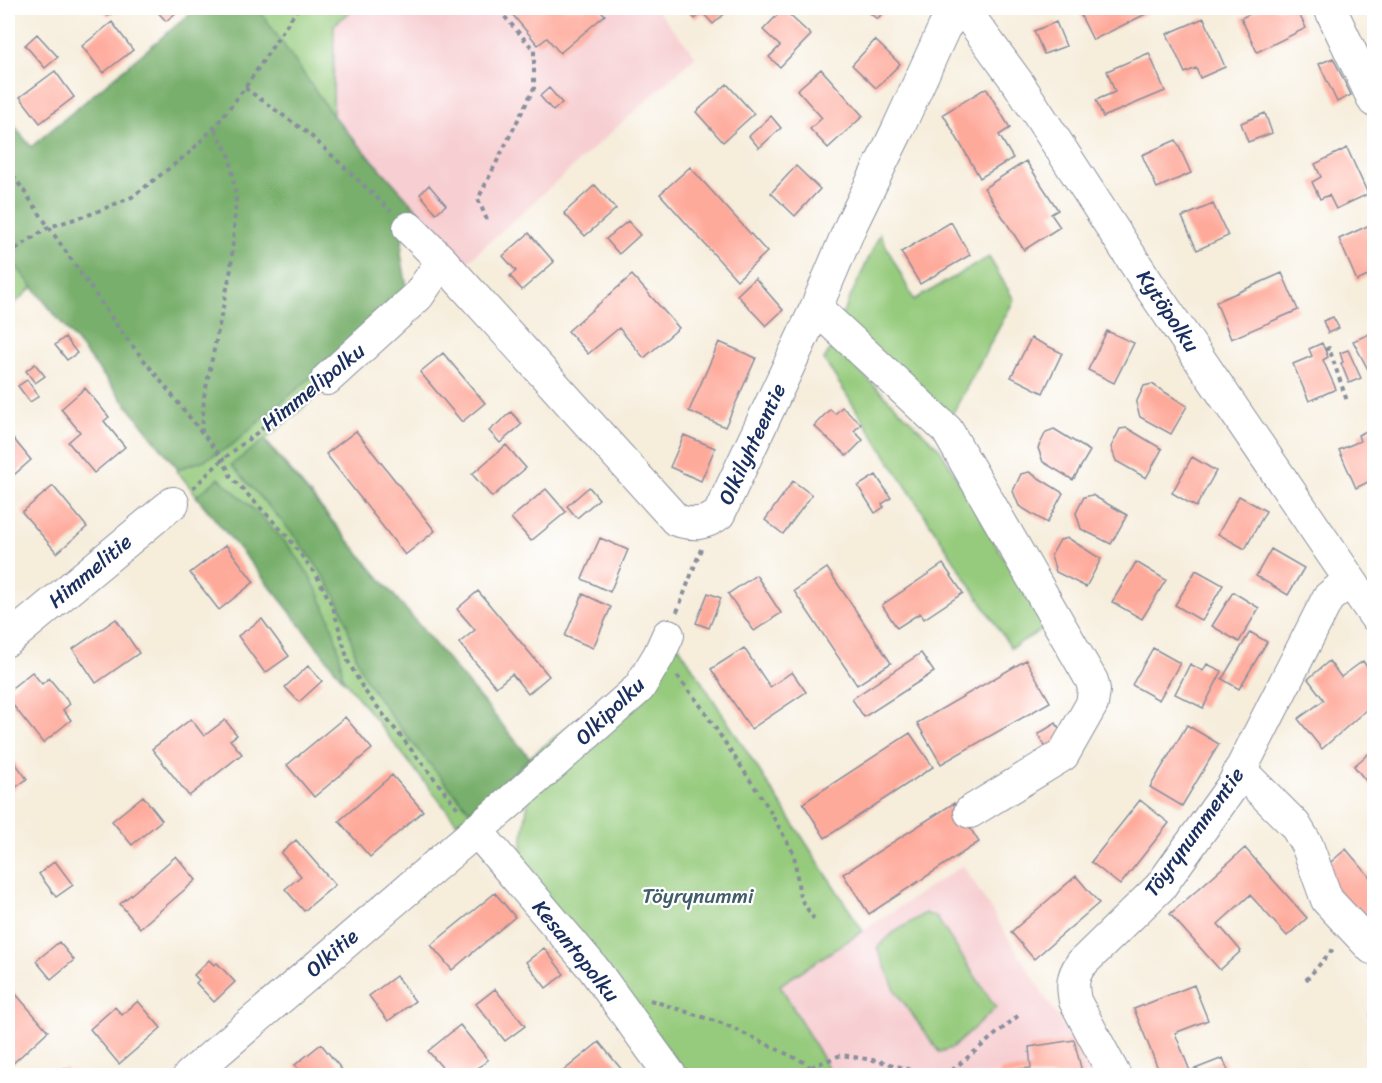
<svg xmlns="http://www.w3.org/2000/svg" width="1382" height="1083" viewBox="0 0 1382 1083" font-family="Sriracha,sans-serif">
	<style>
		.built { fill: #f7cfd2 }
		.green { fill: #96cb7d; stroke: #587d6e; stroke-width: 1.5 }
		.forest { fill: #78af6c; stroke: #4a6f65; stroke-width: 1.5 }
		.building { fill: #feaa9b }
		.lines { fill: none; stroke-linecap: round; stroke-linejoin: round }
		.minor-casing { stroke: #888e9c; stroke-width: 34 }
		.path { stroke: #888e9c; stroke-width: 4; stroke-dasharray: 4.5 4.5; stroke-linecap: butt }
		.minor { stroke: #fff; stroke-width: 32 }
		.labels { text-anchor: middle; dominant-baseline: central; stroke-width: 4.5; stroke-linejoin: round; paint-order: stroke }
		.street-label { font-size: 21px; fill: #1b2f5e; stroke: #fff }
		.park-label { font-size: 21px; fill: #405e67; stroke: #fff }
	</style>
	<rect width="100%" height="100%" fill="#fff"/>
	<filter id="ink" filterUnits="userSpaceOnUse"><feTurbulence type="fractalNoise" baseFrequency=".0167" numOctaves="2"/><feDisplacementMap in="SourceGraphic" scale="12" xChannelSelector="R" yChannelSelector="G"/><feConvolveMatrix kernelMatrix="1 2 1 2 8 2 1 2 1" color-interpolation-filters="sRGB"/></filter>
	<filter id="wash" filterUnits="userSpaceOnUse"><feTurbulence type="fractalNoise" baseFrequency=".008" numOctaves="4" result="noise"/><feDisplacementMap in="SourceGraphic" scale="24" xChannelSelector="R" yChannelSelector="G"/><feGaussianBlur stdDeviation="1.35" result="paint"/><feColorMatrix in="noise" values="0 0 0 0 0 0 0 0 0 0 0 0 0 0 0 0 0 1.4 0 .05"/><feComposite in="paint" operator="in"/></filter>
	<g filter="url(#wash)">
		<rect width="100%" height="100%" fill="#f6eddb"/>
		<path class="built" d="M355,8H655L696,56L465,264L333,116L334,25Z
			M963,865L1094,1075H832L780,985Z"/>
		<path class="green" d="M197,8H355L334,25L333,116L420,213L362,265L421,309L265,440L529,758L619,685L678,645L863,931L780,985L832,1075H688L519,866L528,800L507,778L457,823L277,595L177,471L178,469L33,287L8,309V118L31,147Z
			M880,234L914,300L989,257L1014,300L949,420L840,319Z
			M832,345L940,449L1045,628L1011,648L824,360Z
			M925,913L937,918L996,1008L952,1048L939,1052L896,992L877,948L893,933Z"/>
		<path class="forest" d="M197,8H258L333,116L420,213L404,228L401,254L407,288L396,304L231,446L205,460L178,469L8,256V118L31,147Z
			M264,440L530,758L470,811C435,771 397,727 368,683C352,658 351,627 338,601C311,549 270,508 231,465Z
			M219,478C244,500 269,523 291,549C319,584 340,635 343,680L277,595L196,496Z"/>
		<g id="blocks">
			<path class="building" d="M101,8H119L108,16Z
				M154,8H182L166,21Z
				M507,8H598L605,15L560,53L547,38L538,45Z
				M685,8H731L713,24L702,12L695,19Z
				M864,8H888L877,19Z
				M1077,8H1158L1093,40Z
				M1262,8H1296L1306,28L1257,52L1241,18Z
				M783,9L811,35L780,67L769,57L780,46L763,30Z
				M1204,18L1225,67L1200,78L1196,68L1185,73L1167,34Z
				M112,22L133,50L103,73L82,46Z
				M1056,22L1066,46L1044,54L1034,31Z
				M37,34L58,57L45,68L25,45Z
				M875,40L900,64L876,88L852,65Z
				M1149,53L1165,91L1103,117L1096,100L1115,92L1107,71Z
				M1333,58L1351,95L1337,102L1319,64Z
				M821,69L863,116L828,148L810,129L822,118L797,90Z
				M55,71L74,97L40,123L20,97Z
				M727,84L754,114L723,142L696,112Z
				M549,88L562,103L553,111L540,96Z
				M986,88L1010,128L999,135L1013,158L980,178L943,114Z
				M1265,113L1272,133L1248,142L1241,123Z
				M771,116L781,128L759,148L749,136Z
				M1176,140L1191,173L1157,188L1142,155Z
				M1347,148L1368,194L1336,209L1329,195L1320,199L1312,182L1321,177L1315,164Z
				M1026,161L1058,210L1051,214L1060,227L1024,250L984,188Z
				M796,166L820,189L795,216L771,193Z
				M690,167L767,252L737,280L660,194Z
				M429,185L446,205L436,213L420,194Z
				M595,185L616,209L585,236L564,213Z
				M1213,204L1228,236L1197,250L1182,217Z
				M628,221L640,235L619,254L606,239Z
				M951,222L970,255L920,284L901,252Z
				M1374,223V273L1357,281L1339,239Z
				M529,233L554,262L522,290L510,276L516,271L503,256Z
				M1282,273L1298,310L1231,339L1216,302Z
				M632,275L679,328L644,358L619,328L588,354L568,331Z
				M755,278L783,310L766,326L737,295Z
				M1333,317L1339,328L1328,333L1323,321Z
				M1107,331L1134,343L1114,383L1088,370Z
				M1374,332V376L1372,377L1353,341Z
				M65,337L77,353L67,360L55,345Z
				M1031,338L1062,353L1043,393L1011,377Z
				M719,342L756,358L725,427L689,411Z
				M1322,343L1328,357L1323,360L1336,389L1309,401L1293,364L1312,356L1309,349Z
				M1348,350L1361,378L1349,383L1341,363L1343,362L1340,353Z
				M443,353L485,403L462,422L420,372Z
				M35,364L45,376L35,383L26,371Z
				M27,380L39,396L30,402L18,386Z
				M1152,384L1187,406L1171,434L1140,417L1136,403L1144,386Z
				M85,388L109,417L104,421L125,447L94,473L68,442L80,432L61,409Z
				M842,407L861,424L854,431L863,440L847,456L814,426L830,409L835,414Z
				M511,412L522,424L500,443L489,431Z
				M1127,428L1162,449L1146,478L1116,461L1111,447L1120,429Z
				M1054,429L1090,451L1073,480L1043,462L1038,448L1046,432Z
				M1371,429L1374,435L1373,443L1374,479L1356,488L1339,450L1360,441L1358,435Z
				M356,431L435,531L405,555L326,454Z
				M8,432L31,460L8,480Z
				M684,435L715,448L701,481L670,467Z
				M506,445L526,468L492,497L472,474Z
				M1192,457L1216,471L1196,507L1172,493Z
				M1029,472L1063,493L1047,523L1019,506L1013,491L1021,474Z
				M876,475L891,498L882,504L884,507L875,513L858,486Z
				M793,481L812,495L783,534L765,520Z
				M53,486L87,527L57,553L22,512Z
				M589,487L599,499L577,518L567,506Z
				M546,489L566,512L531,541L511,518Z
				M1092,495L1127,515L1111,544L1081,529L1076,513L1084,497Z
				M1239,496L1266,511L1245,549L1218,534Z
				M600,538L628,550L610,592L582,579Z
				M1068,538L1101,559L1086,587L1056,572L1051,556L1060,540Z
				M226,545L254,582L219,610L190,573Z
				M1271,549L1304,568L1288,595L1256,576Z
				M1136,562L1166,580L1142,619L1112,602Z
				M943,564L963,593L924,619L920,613L897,628L882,605Z
				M827,568L891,663L857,685L794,591Z
				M1196,570L1223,585L1202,621L1175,605Z
				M756,575L781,613L754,631L728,594Z
				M478,591L549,676L528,694L512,674L496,687L459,643L475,630L457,609Z
				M1233,592L1259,608L1239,642L1212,626Z
				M708,593L721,598L709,628L696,623Z
				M583,594L611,607L593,648L565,636Z
				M116,619L139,653L96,683L73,649Z
				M262,619L289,656L265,673L238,636Z
				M1250,632L1267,642L1239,689L1222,679Z
				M744,648L770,687L792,672L806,692L751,729L711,669Z
				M1153,648L1180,663L1159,700L1132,685Z
				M921,653L934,672L864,717L852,699Z
				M1026,660L1050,702L941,764L917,723Z
				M1329,661L1341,677L1363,661L1374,677V703L1322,749L1298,719L1324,700L1308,679Z
				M1190,664L1203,671L1207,664L1222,671L1203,708L1175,694Z
				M308,666L322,681L299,702L285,687Z
				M32,672L42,684L49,678L70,704L63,710L71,720L43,743L8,699V691Z
				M345,717L372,749L314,797L287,765Z
				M191,719L204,736L225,720L237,735L230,740L242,754L189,796L152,749Z
				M1056,723L1065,738L1047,750L1038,734Z
				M1187,725L1219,744L1182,806L1150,787Z
				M910,733L933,767L825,838L803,803Z
				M1374,749V791L1354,766Z
				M8,753L27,779L8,793Z
				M392,775L423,811L370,857L339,821Z
				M143,796L162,820L132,845L112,821Z
				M1140,800L1169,823L1120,885L1091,862Z
				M954,803L979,842L869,914L843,874Z
				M296,840L335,885L304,911L285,889L301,876L281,853Z
				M1245,848L1307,918L1287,936L1250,895L1218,924L1241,951L1220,970L1170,914Z
				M1346,849L1374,882V939L1318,873Z
				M176,856L196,880L140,928L120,904Z
				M55,861L73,885L56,897L39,874Z
				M1076,876L1099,903L1034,959L1011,932Z
				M495,893L515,917L452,970L431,945Z
				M59,942L74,960L51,979L36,961Z
				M544,948L564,974L546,988L526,962Z
				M209,960L214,965L217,963L235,982L214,1002L196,983L199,980L194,975Z
				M396,976L415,1001L388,1021L369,996Z
				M8,985L48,1031L8,1068Z
				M1194,985L1208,1020L1175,1033L1190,1071L1223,1058L1230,1076H1161L1134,1009Z
				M1373,987H1374V1018H1370Z
				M495,989L525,1026L505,1041L476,1004Z
				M138,1001L161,1028L119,1064L90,1029L115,1007L122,1015Z
				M460,1025L488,1060L468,1076H442L446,1072L428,1051Z
				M1074,1040L1083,1076H1000V1070L1031,1068L1029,1047Z
				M599,1042L627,1076H563L561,1073Z
				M321,1044L343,1071L338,1076H303L295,1065Z
				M65,1068L72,1076H56Z"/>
		</g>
	</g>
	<g filter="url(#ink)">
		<use href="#blocks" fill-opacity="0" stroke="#888e9c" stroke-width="1.5"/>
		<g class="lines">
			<defs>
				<path id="minor" d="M963,8L1018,83L1153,291L1374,615
					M1330,8L1374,101
					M409,228L442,261L676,520C693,525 705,525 719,514L816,308L851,225L898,129L944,28L959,8
					M816,308L947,430L1092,681L1094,690L1092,704L1063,755L970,812
					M327,379L418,296L442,261
					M8,640L173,503
					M1240,770L1295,825L1307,845L1327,900L1372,948
					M476,830L593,968L671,1076
					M189,1076L511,801L639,688L659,655L668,635
					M1115,1076L1075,1001C1072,985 1072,977 1081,964L1160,887L1233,785L1328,598L1350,580"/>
			</defs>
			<use href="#minor" class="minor-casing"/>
			<path class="path" d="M245,88L309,134L391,211
				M8,168L120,330L223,459L231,477L288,537L318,578L333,607L348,661L364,690L460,811
				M487,220L478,199L534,88V50L497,8
				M8,254L49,227L91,214L132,197L189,153L214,128L245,88L298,8
				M1325,350L1329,348L1347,401
				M202,433L204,397L231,269L236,199L230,157L214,128
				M193,488L223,459L307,394
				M677,612L701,549
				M677,676L698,702L766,804L794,854L800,898L814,919
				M1306,980L1334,948
				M650,1000L724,1024L806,1063L817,1076
				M811,1067L841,1055L879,1061L934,1076
				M945,1076L1019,1015"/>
			<use href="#minor" class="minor"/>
		</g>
	</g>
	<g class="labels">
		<g class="street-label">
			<text transform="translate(1168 311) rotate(56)">Kytöpolku</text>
			<text transform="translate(313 387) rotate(-39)">Himmelipolku</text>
			<text transform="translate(752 444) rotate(-65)">Olkilyhteentie</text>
			<text transform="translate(90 571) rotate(-40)">Himmelitie</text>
			<text transform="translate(610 711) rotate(-44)">Olkipolku</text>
			<text transform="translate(1194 832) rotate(-54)">Töyrynummentie</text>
			<text transform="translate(576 951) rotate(51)">Kesantopolku</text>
			<text transform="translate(332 953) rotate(-41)">Olkitie</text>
		</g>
		<g class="park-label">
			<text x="698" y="896">Töyrynummi</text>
		</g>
	</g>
	<rect width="1382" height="1083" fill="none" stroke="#fff" stroke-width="30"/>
</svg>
